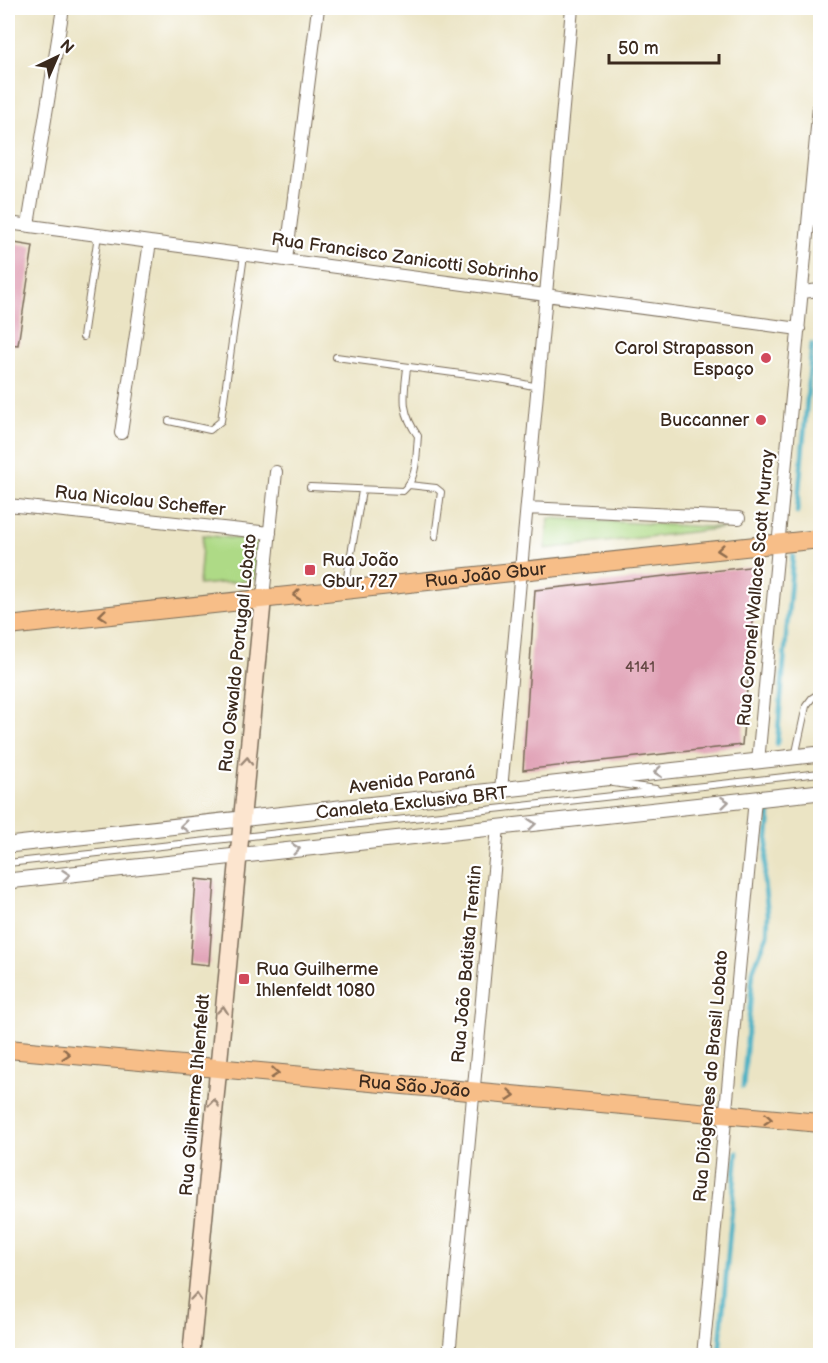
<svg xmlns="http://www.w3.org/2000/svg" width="828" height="1363" viewBox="0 0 828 1363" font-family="'Balsamiq Sans',sans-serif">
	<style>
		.green { fill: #aeda86; stroke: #748252; stroke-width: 1.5 }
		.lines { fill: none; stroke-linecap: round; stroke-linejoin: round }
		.stream { stroke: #46b0c4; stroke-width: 4.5 }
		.building { fill: #df9db2 }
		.service-casing { stroke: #796b58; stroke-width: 8 }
		.minor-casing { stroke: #796b58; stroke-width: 14 }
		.tertiary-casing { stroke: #796b58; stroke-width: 17 }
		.secondary-casing { stroke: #796b58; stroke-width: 19 }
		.primary-casing { stroke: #796b58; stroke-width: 20 }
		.service { stroke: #fff; stroke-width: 6 }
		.minor { stroke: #fff; stroke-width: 12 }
		.tertiary { stroke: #fff; stroke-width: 15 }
		.secondary { stroke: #fce5cf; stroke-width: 16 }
		.primary { stroke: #f7be88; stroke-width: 18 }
		.oneway { stroke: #906d4e }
		.oneway2 { stroke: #9c8876 }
		.oneway3 { stroke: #a79f9a }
		.poi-dot { fill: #d1495b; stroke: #fff; stroke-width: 2 }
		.labels { text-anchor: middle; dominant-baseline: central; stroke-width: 4.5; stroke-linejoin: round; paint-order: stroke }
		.number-label { font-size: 15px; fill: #644743 }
		.street-label { font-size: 18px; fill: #3b2a1e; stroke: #fff }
		.poi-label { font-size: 18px; fill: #3b2a1e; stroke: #fff; text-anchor: end }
	</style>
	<rect width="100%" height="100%" fill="#fff"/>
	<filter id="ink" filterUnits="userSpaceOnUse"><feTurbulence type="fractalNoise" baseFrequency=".0167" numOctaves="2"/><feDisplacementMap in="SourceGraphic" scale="12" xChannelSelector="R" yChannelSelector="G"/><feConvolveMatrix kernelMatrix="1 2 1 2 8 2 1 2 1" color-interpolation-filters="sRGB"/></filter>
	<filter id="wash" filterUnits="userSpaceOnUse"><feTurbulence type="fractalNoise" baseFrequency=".008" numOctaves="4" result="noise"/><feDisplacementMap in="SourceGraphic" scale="24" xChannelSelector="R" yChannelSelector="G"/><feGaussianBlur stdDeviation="1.35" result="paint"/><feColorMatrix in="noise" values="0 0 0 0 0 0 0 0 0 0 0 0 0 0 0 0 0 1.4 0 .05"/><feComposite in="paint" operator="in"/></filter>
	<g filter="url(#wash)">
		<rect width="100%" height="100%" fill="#ebe4c4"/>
		<path class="green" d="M549,518L725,528L545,549Z
			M203,535L258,541L255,580L199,585Z"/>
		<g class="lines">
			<path class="stream" d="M797,512L812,344
				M777,744L793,556
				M743,1087L753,970L767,936L768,914L764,882L770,813
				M719,1356L737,1152"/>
		</g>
		<g id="blocks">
			<path class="building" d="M8,242L33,246L18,345L8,344Z
				M758,566L742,745L523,770L535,590Z
				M196,879L215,881L209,965L190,963Z"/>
		</g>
	</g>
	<g filter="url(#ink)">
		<use href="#blocks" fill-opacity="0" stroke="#796b58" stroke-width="1.5"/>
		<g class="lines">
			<defs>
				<path id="service" d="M83,337L98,235
					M336,357L505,380L538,387
					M169,421L210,430L221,421L244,255
					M409,485L436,488L441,492L435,537
					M310,487L403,491C418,478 416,455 418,436C400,411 404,396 407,368
					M345,588L362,491
					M795,757L806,706L812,698L820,693
					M613,783L656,789
					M8,863L820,773"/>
				<path id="minor" d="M8,223L799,329
					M28,225L63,8
					M286,260L318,8
					M802,292L820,290
					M121,433L150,242
					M8,505L270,533
					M527,508L739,518
					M263,598L276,472
					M758,762L820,95
					M501,790L572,8
					M449,1356L498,827
					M703,1356L755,799"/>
				<path id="tertiary" d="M8,845L820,754
					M8,881L820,792"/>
				<path id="secondary" d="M191,1356L263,598"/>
				<g id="primary">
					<path id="s1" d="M8,626L820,539"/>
					<path id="s2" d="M8,1049L820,1123"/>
				</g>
			</defs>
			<use href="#service" class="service-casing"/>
			<use href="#minor" class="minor-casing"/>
			<use href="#tertiary" class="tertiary-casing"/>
			<use href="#secondary" class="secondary-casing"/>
			<use href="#primary" class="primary-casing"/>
			<use href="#service" class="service"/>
			<use href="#minor" class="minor"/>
			<use href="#tertiary" class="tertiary"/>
			<use href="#secondary" class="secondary"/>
			<use href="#primary" class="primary"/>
		</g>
		<defs><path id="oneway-chevron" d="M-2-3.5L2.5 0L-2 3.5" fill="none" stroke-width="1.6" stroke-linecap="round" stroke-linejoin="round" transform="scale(1.5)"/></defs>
		<g class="oneway">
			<use href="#oneway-chevron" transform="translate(721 550) rotate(174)"/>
			<use href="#oneway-chevron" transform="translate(297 595) rotate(174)"/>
			<use href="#oneway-chevron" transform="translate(103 615) rotate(174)"/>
			<use href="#oneway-chevron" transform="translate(66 1054) rotate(5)"/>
			<use href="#oneway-chevron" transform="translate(275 1073) rotate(5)"/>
			<use href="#oneway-chevron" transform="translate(511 1095) rotate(5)"/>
			<use href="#oneway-chevron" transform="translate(768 1119) rotate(5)"/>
		</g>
		<g class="oneway2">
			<use href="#oneway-chevron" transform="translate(247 761) rotate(-85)"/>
			<use href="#oneway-chevron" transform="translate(223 1010) rotate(-84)"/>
			<use href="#oneway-chevron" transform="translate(214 1103) rotate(-85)"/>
			<use href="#oneway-chevron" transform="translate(196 1297) rotate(-85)"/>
		</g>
		<g class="oneway3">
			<use href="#oneway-chevron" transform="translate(658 772) rotate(174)"/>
			<use href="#oneway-chevron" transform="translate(725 802) rotate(-6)"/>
			<use href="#oneway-chevron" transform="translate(532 824) rotate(-6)"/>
			<use href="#oneway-chevron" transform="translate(184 826) rotate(174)"/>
			<use href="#oneway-chevron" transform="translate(296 849) rotate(-6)"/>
			<use href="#oneway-chevron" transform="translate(66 875) rotate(-6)"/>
		</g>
	</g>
	<g class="poi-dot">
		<circle cx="766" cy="358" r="6"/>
		<circle cx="761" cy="420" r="6"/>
		<rect x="304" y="564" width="12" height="12" rx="3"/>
		<rect x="238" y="973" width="12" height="12" rx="3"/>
	</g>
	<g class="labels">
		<g class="number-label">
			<text x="640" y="667">4141</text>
		</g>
		<g class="street-label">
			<text transform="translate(405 258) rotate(8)">Rua Francisco Zanicotti Sobrinho</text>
			<text transform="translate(140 501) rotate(6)">Rua Nicolau Scheffer</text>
			<text stroke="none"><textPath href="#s1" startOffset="480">Rua João Gbur</textPath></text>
			<text transform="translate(756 588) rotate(-85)">Rua Coronel Wallace Scott Murray</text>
			<text transform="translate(238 653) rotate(-84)">Rua Oswaldo Portugal Lobato</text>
			<text transform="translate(412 780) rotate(-7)">Avenida Paraná</text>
			<text transform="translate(412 803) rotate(-6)">Canaleta Exclusiva BRT</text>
			<text transform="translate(467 964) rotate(-85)">Rua João Batista Trentin</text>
			<text transform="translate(711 1076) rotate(-85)">Rua Diógenes do Brasil Lobato</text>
			<text stroke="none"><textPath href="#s2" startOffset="408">Rua São João</textPath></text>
			<text transform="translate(195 1095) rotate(-85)">Rua Guilherme Ihlenfeldt</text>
		</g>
		<g class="poi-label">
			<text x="754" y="348">Carol Strapasson<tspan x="754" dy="21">Espaço</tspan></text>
			<text x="749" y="420">Buccanner</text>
			<text x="322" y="560" text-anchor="start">Rua João<tspan x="322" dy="21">Gbur, 727</tspan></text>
			<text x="256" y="969" text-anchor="start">Rua Guilherme<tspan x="256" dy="21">Ihlenfeldt 1080</tspan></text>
		</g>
	</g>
	<rect width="828" height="1363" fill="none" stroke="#fff" stroke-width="30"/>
	<g transform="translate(57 57) rotate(44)" stroke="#ffffff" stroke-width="4.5" paint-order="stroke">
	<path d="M0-4.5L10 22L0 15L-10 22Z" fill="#3b2a1e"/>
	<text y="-9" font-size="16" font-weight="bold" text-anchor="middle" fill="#3b2a1e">N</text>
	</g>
	<path d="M609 54v9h110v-9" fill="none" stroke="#3b2a1e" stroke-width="3"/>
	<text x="618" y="54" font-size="18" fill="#3b2a1e" stroke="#ffffff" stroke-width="4.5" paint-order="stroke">50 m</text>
</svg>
